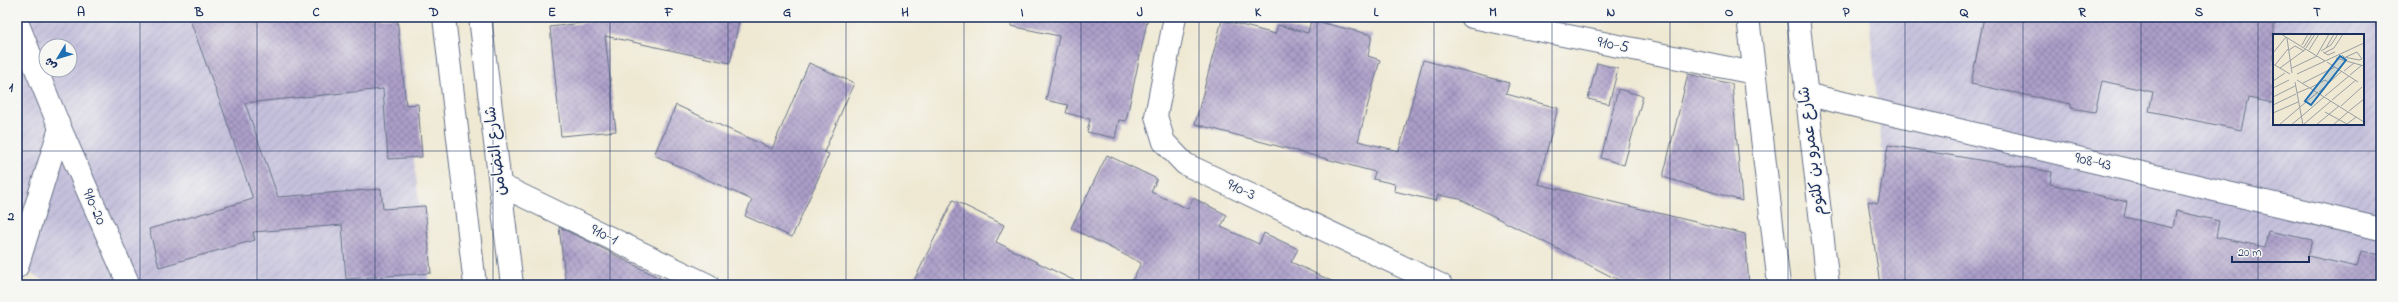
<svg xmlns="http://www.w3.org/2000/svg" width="2398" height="302" viewBox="0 0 2398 302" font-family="'Indie Flower','Playpen Sans Arabic',sans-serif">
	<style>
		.industrial { fill: url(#industrial-furrows); fill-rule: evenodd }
		.building { fill: url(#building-cross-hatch) }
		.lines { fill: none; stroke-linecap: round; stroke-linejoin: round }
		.minor-casing { stroke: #657087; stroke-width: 24 }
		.tertiary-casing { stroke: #657087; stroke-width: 24 }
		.minor { stroke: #fff; stroke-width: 22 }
		.tertiary { stroke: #fff; stroke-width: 22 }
		.grid { fill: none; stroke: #1b2f5e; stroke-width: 1; stroke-opacity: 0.55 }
		.labels { text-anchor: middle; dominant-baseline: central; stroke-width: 3; stroke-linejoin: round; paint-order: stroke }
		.street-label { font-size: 16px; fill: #1b2f5e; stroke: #f6f6f2 }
		.inset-road { fill: none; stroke: #9a9fa4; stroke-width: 1 }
		.view { fill: #1f6fb2; fill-opacity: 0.15; stroke: #1f6fb2; stroke-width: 2 }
		.inset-edge { fill: none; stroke: #1b2f5e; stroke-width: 2 }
		.neatline { fill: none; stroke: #1b2f5e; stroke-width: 1.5 }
		.grid-label { font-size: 13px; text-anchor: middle; font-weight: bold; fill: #1b2f5e }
	</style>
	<defs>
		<pattern id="industrial-furrows" width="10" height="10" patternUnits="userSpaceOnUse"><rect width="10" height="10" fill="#c4c0db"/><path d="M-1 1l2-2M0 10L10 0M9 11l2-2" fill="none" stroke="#a8a5be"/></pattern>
		<pattern id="building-cross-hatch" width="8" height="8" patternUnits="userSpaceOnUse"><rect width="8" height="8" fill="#ab9ec8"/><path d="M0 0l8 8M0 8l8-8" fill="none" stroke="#8a81a6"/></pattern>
	</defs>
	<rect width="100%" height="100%" fill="#f6f6f2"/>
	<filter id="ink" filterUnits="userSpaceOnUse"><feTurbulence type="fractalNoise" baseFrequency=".025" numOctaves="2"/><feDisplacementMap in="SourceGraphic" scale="8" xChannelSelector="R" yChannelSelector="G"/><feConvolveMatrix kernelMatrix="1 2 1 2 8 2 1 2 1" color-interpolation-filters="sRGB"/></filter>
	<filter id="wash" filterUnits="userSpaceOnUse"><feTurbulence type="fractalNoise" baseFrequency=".012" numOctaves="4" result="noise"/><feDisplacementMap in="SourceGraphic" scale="16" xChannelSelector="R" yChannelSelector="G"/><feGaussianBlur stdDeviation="0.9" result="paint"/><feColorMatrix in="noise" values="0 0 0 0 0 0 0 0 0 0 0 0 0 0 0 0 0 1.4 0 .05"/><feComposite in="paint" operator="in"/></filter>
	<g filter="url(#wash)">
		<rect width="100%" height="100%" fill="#efe9d3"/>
		<path class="industrial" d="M17,17H397L429,285H53L17,267ZM46,46H70V70H46Z
			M1869,17H2381V285H1895ZM2274,35H2363V124H2274Z"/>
		<g id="blocks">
			<path class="building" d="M189,17H397L406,105L418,104L422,157L388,159L383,89L245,103L278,197L381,189L383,209L425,206L431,273L346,279L342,225L253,232L255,240L159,267L149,229L253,199L223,110Z
				M629,17H740L730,63L605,36L616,131L561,136L550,27Z
				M1012,17H1148L1126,121L1119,120L1115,138L1087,132L1090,119L1066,113L1068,105L1046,100L1059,36L1011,26Z
				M1984,17H2274V103L2248,98L2241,130L2149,111L2153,92L2102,81L2095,112L2071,108V104L1971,84Z
				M1222,20L1275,34L1278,25L1308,33L1311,20L1372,35L1368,56L1380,60L1358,141L1399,151L1423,60L1509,83L1506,94L1558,108L1538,184L1745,234L1749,285H1628L1460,199L1438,195L1436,201L1394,191L1395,184L1373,179L1375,172L1195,124Z
				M809,63L854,83L824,152L829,154L792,237L745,216L752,200L654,155L676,105L772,149Z
				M1597,63L1618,69L1609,104L1588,99Z
				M1688,74L1732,84L1742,201L1663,177Z
				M1618,89L1643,96L1624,165L1601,158Z
				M1888,145L2052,172L2050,184L2127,202L2124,217L2173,228L2176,211L2219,221L2216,237L2265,247L2268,231L2312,240L2308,256L2357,267L2361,251L2381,255V285H1880L1868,201L1878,203Z
				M1107,155L1157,179L1151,192L1188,209L1193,198L1227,215L1221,227L1259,244L1264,233L1298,249L1291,262L1340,285H1130L1141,263L1071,228Z
				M953,200L1004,225L996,242L1083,285H912Z
				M559,227L590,242L673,285H566Z"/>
		</g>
	</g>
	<g filter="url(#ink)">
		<use href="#blocks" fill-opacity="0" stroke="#657087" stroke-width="1"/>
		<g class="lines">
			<defs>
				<path id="minor" d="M444,17L475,285
					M480,17L512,285
					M1175,17L1156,116L1164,142L1185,164L1441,285
					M1472,17L1754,73
					M17,22L60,128L129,285
					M1805,94L2381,229
					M500,185L708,285
					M17,267L60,128"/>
				<path id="tertiary" d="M1748,17L1779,285
					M1798,17L1828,285"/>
			</defs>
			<use href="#minor" class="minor-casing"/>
			<use href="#tertiary" class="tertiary-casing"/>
			<use href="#minor" class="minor"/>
			<use href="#tertiary" class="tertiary"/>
		</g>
	</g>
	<path class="grid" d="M140,17V285M257,17V285M375,17V285M493,17V285M610,17V285M728,17V285M846,17V285M964,17V285M1081,17V285M1199,17V285M1317,17V285M1434,17V285M1552,17V285M1670,17V285M1788,17V285M1905,17V285M2023,17V285M2141,17V285M2258,17V285M17,151H2381"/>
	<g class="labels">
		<g class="street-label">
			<text transform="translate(1613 45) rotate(11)">910-5</text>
			<text transform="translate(496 151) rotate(-97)">شارع التضامن</text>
			<text transform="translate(1812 151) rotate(-97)">شارع عمرو بن كلثوم</text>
			<text transform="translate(2093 162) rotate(13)">908-43</text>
			<text transform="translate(1241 190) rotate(25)">910-3</text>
			<text transform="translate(94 207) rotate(66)">910-20</text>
			<text transform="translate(604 235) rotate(26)">910-1</text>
		</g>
	</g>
	<g transform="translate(2273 34)">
		<rect width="91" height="91" fill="#efe9d3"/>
		<path class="inset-road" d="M8,0L52,27M14,4L19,39M29,11L35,0M31,13L39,0M33,14L42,0M53,14L61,0M16,16L22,12L31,17M36,16L46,0M48,17L58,11L65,0M50,18L55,21L62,18M0,19L13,3M51,19L61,14L70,0M44,21L56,0M69,21L71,23L86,26L89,25L84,18L73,23M63,24L91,32M54,28L85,48M0,30L17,40M2,31L15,15M7,34L33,15M19,34L44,22M71,37L81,29M24,40L91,9M77,41L89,31M24,46L91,88M0,47L12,39M22,48L30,91M30,49L62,33M0,54L16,46M37,54L52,46L56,49M46,58L69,37M24,59L36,54M52,62L76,42M0,63L22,52M59,66L83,46M0,71L23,60M68,72L89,53M27,73L45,58M76,77L91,65M52,78L74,90L83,83M0,79L25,68M29,82L51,63M31,90L58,67M6,91L26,74M18,91L29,82M43,91L66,72M60,91L75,78"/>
		<path class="view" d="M67,22L73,26L38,71L32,67Z"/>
		<rect width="91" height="91" class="inset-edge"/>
	</g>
	<rect width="2398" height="302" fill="none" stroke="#f6f6f2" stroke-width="44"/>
	<g transform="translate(58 58) rotate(232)"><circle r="19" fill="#f6f6f2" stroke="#9ea6b7"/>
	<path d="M0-3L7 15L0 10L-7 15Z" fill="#1f6fb2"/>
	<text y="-6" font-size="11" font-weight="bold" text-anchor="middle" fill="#1b2f5e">ش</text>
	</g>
	<path d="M2232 256v6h77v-6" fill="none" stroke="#1b2f5e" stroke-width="2"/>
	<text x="2238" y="256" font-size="12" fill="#1b2f5e" stroke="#f6f6f2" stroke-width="3" paint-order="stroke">20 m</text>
	<rect x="22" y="22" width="2354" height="258" class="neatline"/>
	<g class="grid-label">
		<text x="81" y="16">A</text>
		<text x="199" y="16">B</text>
		<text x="316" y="16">C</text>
		<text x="434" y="16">D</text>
		<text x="552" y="16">E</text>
		<text x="669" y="16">F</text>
		<text x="787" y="16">G</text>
		<text x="905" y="16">H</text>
		<text x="1022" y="16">I</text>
		<text x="1140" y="16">J</text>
		<text x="1258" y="16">K</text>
		<text x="1376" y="16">L</text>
		<text x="1493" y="16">M</text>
		<text x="1611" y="16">N</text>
		<text x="1729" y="16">O</text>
		<text x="1846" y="16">P</text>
		<text x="1964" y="16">Q</text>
		<text x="2082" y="16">R</text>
		<text x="2199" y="16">S</text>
		<text x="2317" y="16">T</text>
		<text x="11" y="91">1</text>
		<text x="11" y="220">2</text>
	</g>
</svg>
